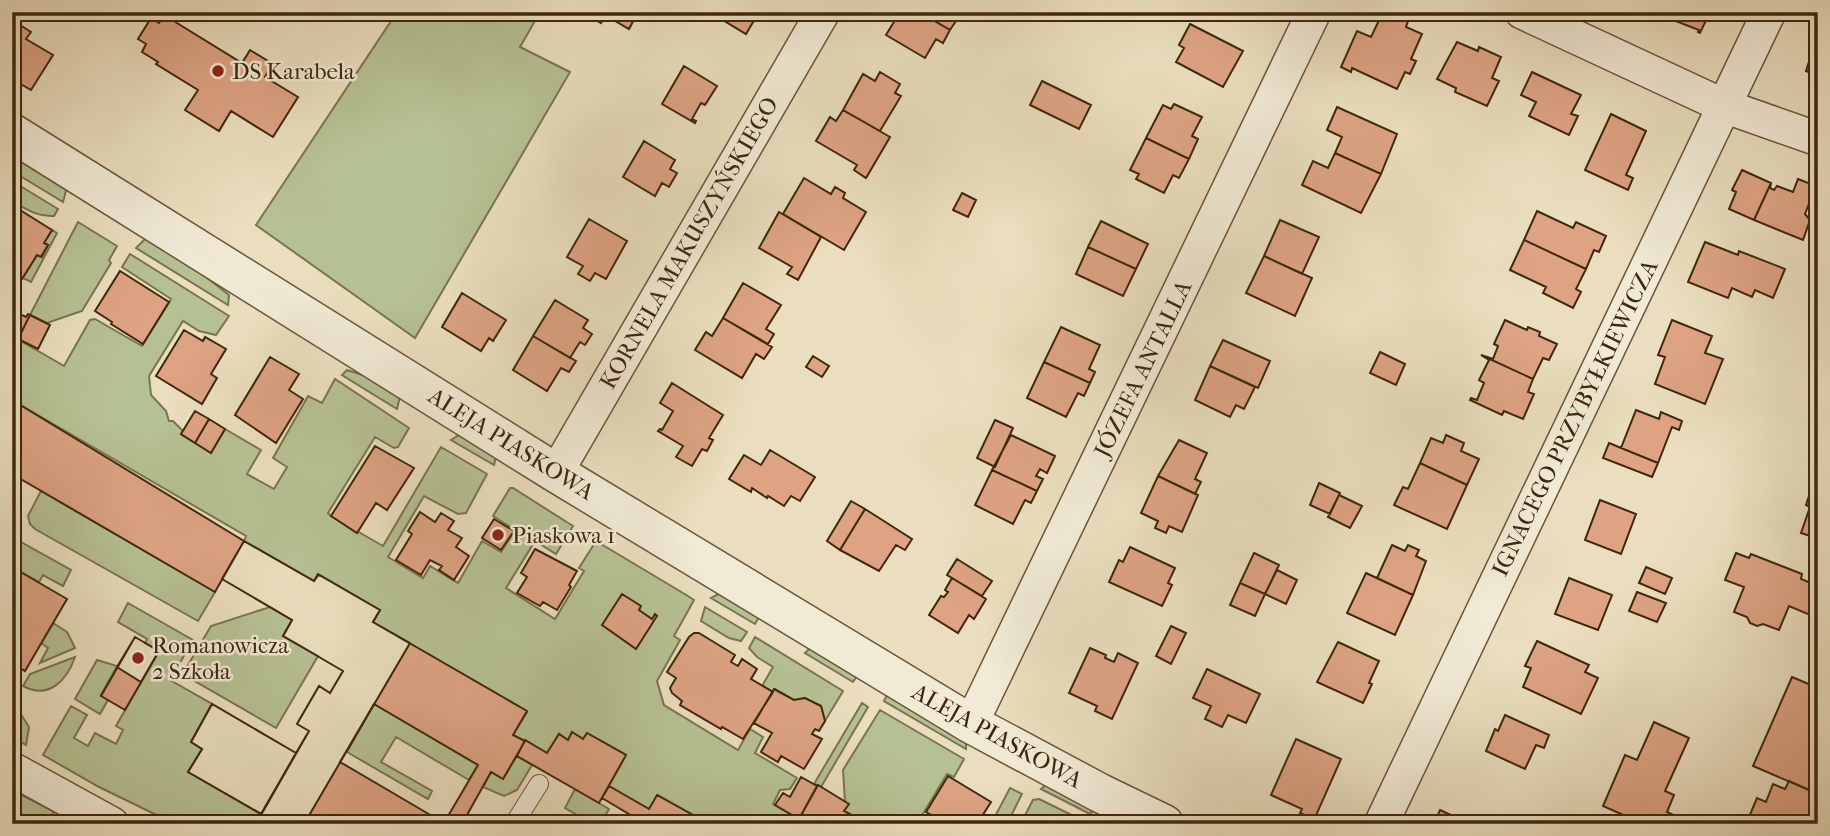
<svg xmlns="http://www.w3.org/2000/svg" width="1830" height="836" viewBox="0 0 1830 836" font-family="'IM FELL French Canon',serif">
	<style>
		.green { fill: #b6c193; stroke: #7a7450; stroke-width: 2 }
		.building { fill: #dda383; stroke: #3f270c; stroke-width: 2; fill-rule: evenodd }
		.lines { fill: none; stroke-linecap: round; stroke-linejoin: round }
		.service-casing { stroke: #6a5538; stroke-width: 20 }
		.minor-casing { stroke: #6a5538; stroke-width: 36 }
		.tertiary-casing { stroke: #6a5538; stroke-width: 41 }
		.service { stroke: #f1ead5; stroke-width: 18 }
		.minor { stroke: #f1ead5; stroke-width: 33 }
		.tertiary { stroke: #f1ead5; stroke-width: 38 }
		.poi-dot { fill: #8f2418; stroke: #f1ead5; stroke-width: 2.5 }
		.labels { text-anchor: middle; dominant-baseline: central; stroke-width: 5; stroke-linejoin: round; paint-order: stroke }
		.poi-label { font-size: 23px; fill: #3f270c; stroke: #f1ead5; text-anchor: start }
		.street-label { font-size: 23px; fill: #3f270c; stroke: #f1ead5 }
	</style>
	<rect width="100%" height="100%" fill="#eadebe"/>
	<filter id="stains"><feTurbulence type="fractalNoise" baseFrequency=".00286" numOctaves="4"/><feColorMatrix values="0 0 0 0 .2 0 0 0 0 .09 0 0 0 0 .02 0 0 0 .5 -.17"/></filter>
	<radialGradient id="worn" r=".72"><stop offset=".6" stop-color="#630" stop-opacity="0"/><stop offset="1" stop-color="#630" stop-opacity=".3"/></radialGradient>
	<path class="green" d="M397,12H540L520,47L570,72L415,338L256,225Z
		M12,155L67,187L63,202L12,171Z
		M12,181L58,209L54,216C37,217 26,209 12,201Z
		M78,222L117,246L109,260L111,263L82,311L47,323L30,315Z
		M52,230L57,233L31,282L23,278L37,255L42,257L48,245L44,243Z
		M148,236L174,252L229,295L228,305L136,248Z
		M130,254L229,316L216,335L199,331L183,321L149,376L151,395L166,411L169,421H173L183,431L182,435L211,452L225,429L261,450L247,474L274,489L287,467L273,458L308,396L322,403L335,379L409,428L398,447L394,448L375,437L328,513L331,516L383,546L441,447L487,474L466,513L458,514L424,496L388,557L423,578L430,566L458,583L482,541L501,552L515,530L493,516L510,488H513L573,526L556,554L535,541L506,588L555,619L584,571L579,568L596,541L688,596L694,600L674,636L680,640L657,681L664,705L738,750L750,729L763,737L755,753L797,778L790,789L780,790L773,804L808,824H709L658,795L649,809L609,786L626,755L587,733L583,739L572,732L568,740L559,734L547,753L513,735L527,712L373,622L380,610L319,575L314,581L244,541L246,536L12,400V336L64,366L90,320L95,319L142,346L171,299L122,267Z
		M347,370L385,382L401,392L397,409L342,375Z
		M464,432L497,452L494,465L451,440Z
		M41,491L215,592L198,621L35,529L30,524L28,516Z
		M12,537L71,570L63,586L43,575L39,582L12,567Z
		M724,591L761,614L755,624L711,598Z
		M128,603L193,640L170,680L212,704L191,742L202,749L188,772L261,814L256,824H175L99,787L43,755L71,706L87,715L74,738L88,746L95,733L116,744L123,730L116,726L159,651L145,643L147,639L118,622Z
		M270,607L292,620L283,636L318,656L276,728L186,676L185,670L211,626Z
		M705,607L747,632L741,641L729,638L701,621Z
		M53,623L67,632L75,648L40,663L48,648L41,643Z
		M755,637L843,691L825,721L821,706L805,698L794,700L775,689L773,692L762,686L773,667L757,657L749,648Z
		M813,645L857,676L853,682L805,653Z
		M75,657C67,680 49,700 23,686L30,674Z
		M97,660L117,666L101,695L108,700L100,714L75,699Z
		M887,695L966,737V749L884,701Z
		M862,703L868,707L821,787L814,784Z
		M374,704L478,765L469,780L396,737L381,762L432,791L428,799L347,752Z
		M880,710L964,759L954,777L947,774L921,817L920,824H868L844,811L848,804L845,802L843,770Z
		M12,711L22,716L29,727L26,745L12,737Z
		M517,756L532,765L517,790L504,796L483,787L491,772L503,779Z
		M1049,782L1089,803L1092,815L1041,789Z
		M1010,788L1022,794L1007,824H991Z
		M575,789L609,809L602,821L593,824L565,808Z
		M12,790L53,811L55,824H12Z
		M1039,799L1088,823L1091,824H1032L1023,819L1033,800Z"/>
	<path class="building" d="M583,12H607L601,23Z
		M607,12H638L629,29L605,15Z
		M714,12H759L746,34L713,14Z
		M900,12H919L950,30L943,43L936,39L925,58L886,35Z
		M919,12H952L958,18L950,30Z
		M1383,12H1389L1408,21L1406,27L1422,34L1411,59L1416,61L1410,74L1405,72L1397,89L1352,68L1351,72L1341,67L1357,31L1371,37Z
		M1661,12H1710L1700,33L1698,32L1699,30L1660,15Z
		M164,15L242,63L250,50L273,64L265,77L298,97L273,137L231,111L219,131L185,110L198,90L156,64L158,62L142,52L146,44L138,39L151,18L159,23Z
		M1190,24L1243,51L1223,87L1176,62L1184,48L1179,45Z
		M20,25L31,32L26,39L53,55L31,90L12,79V30L16,32Z
		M1457,42L1478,51L1479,47L1501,57L1492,78L1499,81L1487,106L1455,92L1456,88L1437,79Z
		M1818,43V75L1806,71L1813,49L1816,50Z
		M684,66L717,86L705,105L701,103L692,119L696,121L695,123L662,104Z
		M880,72L900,84L895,93L901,96L880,131L843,110L863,74L875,81Z
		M1532,72L1581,95L1571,114L1578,116L1569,135L1529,116L1536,102L1521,95Z
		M1042,81L1091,105L1079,129L1030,105Z
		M1174,104L1202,117L1192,136L1198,139L1189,159L1146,138L1163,105L1171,109Z
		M1337,107L1397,134L1381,174L1335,153L1342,137L1327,130Z
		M843,110L890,137L866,178L854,170L857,165L816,141L830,117L836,121Z
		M1611,114L1646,131L1626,175L1633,178L1628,190L1585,170Z
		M1146,138L1189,159L1179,178L1173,175L1164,193L1136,179L1139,174L1130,170Z
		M644,141L675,160L670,169L677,173L669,187L662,183L655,196L623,177Z
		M1335,153L1381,174L1361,213L1302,185L1313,161L1328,168Z
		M1742,170L1771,183L1754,220L1729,209L1736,192L1732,190Z
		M804,178L831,194L835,187L845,193L843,198L866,212L844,250L783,214Z
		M1798,179L1816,186L1805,214L1810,220L1803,240L1754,220L1771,183L1770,188L1774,190L1777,186L1793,192Z
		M962,193L976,200L968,217L953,210Z
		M12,205L52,230L44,243L48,245L41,257L37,255L22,279L12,273Z
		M1537,211L1573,228L1576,222L1606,236L1599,252L1594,250L1586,269L1524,240Z
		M779,212L821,237L798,280L787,274L792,267L759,248Z
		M589,219L627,241L606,279L595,273L590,281L578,274L583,266L567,257Z
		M1280,220L1319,237L1302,274L1264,256Z
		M1101,221L1148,244L1136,269L1088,247Z
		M1524,240L1586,269L1576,289L1581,292L1573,308L1543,293L1546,287L1510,270Z
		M1705,242L1738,255L1739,251L1785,269L1773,298L1755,290L1752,297L1732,288L1728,298L1688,282Z
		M1088,247L1136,269L1123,296L1076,274Z
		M1264,256L1312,278L1295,316L1246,293Z
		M120,271L169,302L143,344L111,324L112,322L95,311Z
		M743,283L781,305L766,329L774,334L768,344L723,318Z
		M462,293L506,320L493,341L489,338L481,351L442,327Z
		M555,300L588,320L583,328L592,334L585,345L580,342L570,358L533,336Z
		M12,305L17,308L15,312L26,317L28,314L30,315L18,339L12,336Z
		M30,315L50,325L38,349L18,339Z
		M723,318L772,347L764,359L756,354L742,378L695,350L706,332L712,336Z
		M1505,320L1527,330L1528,327L1540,332L1539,336L1557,344L1549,360L1543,358L1533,379L1481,355L1493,359L1498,346L1494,344Z
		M1672,320L1712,336L1705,353L1723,359L1705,404L1655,384L1665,357L1658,355Z
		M1061,327L1100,345L1089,369L1095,372L1090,383L1044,362Z
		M184,330L203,341L205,337L226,349L211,374L217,378L202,404L156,376Z
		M533,336L576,361L569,372L561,368L547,391L513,370Z
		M1223,340L1270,361L1258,388L1210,366Z
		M1380,352L1405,364L1396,385L1370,373Z
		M1481,355L1533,379L1528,392L1534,394L1523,419L1504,411L1502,415L1470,400L1471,398L1477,400L1484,383L1479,380L1489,360Z
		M813,356L829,366L822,377L806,367Z
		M270,357L299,374L289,390L303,399L276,443L235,415Z
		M1044,362L1090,383L1084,396L1078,393L1066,417L1027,398Z
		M1210,366L1255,387L1244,409L1236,405L1230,417L1195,400Z
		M672,383L723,415L709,438L713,440L707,451L702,449L692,466L676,457L683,446L658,431L660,429L662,430L673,411L660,403Z
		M12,400L244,541L215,592L12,474Z
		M1636,410L1659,419L1661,412L1682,421L1679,430L1672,427L1658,463L1621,448Z
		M195,411L209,419L195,443L181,434Z
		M209,419L225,429L211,453L195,443Z
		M995,420L1013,428L995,467L977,458Z
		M1011,435L1055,456L1047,473L1040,469L1036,476L1043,479L1037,491L992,470Z
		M1446,435L1464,443L1461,451L1479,459L1467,485L1420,463L1431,438L1443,443Z
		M1179,440L1207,453L1195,479L1201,482L1195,494L1158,476Z
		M1609,443L1658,463L1652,477L1603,458Z
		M375,446L414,468L387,510L376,503L357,533L331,516Z
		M770,450L815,477L800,501L791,496L784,506L768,496L767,498L752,488L751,492L729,479L744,455L761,465Z
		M1420,463L1467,485L1447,529L1394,505L1403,487L1408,489Z
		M992,470L1037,491L1031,503L1025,500L1013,524L975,505Z
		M1158,476L1198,495L1182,532L1169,526L1166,533L1155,528L1158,521L1141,513Z
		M1814,481L1818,482V546L1815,545L1817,538L1801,533L1810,507L1806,505Z
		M1319,483L1340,493L1330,514L1310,505Z
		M1339,495L1362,506L1350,528L1328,517Z
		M1600,500L1636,514L1621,554L1585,540Z
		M851,501L865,509L840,550L827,541Z
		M865,509L912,539L905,550L896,545L879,571L840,550Z
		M420,512L435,522L441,513L454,521L448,530L462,538L456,547L469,556L454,580L439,570L442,566L430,560L421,575L396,560L412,534L408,531Z
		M494,519L514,531L501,550L482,538Z
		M244,541L314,581L318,574L380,610L373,622L527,711L513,735L525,741L503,779L491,772L462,824H260L257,822L309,731L297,724L319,686L330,693L343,671L283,636L292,620L222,579ZM374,704L478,765L444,823L340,762Z
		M244,541L314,581L318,574L380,610L373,622L410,643L304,824H260L257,822L261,814L188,772L202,749L191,742L212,704L296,753L309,731L297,724L319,686L330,693L343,671L283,636L292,620L222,579Z
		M1392,545L1405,551L1408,545L1419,550L1416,556L1426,561L1413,595L1377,578Z
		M1130,547L1175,568L1168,583L1172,585L1162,606L1109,582L1119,560L1123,562Z
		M535,549L577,571L569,585L571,587L557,610L543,602L540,606L517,593L527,577L521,573Z
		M1254,553L1279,565L1265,594L1240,583Z
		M1736,553L1749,558L1751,554L1802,574L1801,579L1818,586V611L1815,617L1789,606L1779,630L1763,624L1757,626L1750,623L1747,617L1734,612L1744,587L1725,580Z
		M957,559L992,581L982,596L947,575Z
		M12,567L67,599L25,671L12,663Z
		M1646,567L1672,578L1665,594L1639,583Z
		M1277,570L1297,580L1286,604L1265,594Z
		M1366,573L1413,595L1395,635L1347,613Z
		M952,578L986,599L974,619L969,615L958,633L929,615L941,596L944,597L948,592L945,590Z
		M1569,578L1612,595L1598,630L1555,614Z
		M1240,583L1265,594L1255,616L1230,605Z
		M1637,592L1666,603L1657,622L1629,611Z
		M622,594L641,606L639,610L652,619L655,614L657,616L636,649L602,625Z
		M1171,626L1186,633L1171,664L1156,656Z
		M699,633L735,655L731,662L738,666L742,659L757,669L751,679L773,692L743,739L722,727L721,729L680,705L682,701L672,693L670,688L676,678L667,672L689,637L694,633Z
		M135,637L159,651L125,710L101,696Z
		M135,637L159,651L141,682L117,667Z
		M1537,641L1589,665L1585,672L1598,678L1581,714L1523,687L1531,668L1525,666Z
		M1338,642L1379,661L1369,683L1372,684L1363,703L1317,682Z
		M1090,648L1106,655L1105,658L1114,662L1118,653L1138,663L1112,719L1095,711L1097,706L1069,693Z
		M1207,669L1260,694L1246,723L1228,715L1222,727L1205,719L1211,706L1193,698Z
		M1792,677L1818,688V794L1753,766Z
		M774,689L794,700L805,698L821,706L825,721L819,731L815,729L812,734L822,739L804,769L781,756L778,762L761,752L772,733L754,723Z
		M212,704L296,753L261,814L188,772L202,749L191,742Z
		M1505,715L1549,735L1544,748L1536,745L1525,769L1486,751L1495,729L1498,731Z
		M1654,722L1689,738L1665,791L1674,795L1667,812L1684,820L1683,824H1643L1603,806L1625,755L1637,760Z
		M572,732L583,739L587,733L626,755L599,803L517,756L525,740L547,753L559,734L568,740Z
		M1296,739L1341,759L1314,820L1300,813L1302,809L1271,795Z
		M948,776L991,802L977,824H946L926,812Z
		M801,777L817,786L799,819L775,805L783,793L790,797Z
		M1789,781L1818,794V824H1746L1757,798L1766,802L1773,784L1785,789Z
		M818,785L849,804L844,811L868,824H808L799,819Z
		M609,786L649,809L657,795L709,824H641L642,822L602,798Z
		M1440,810L1470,824H1434Z"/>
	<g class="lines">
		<defs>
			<path id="service" d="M514,824L539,784"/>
			<path id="minor" d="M1522,12L1724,106L1818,139
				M556,473L823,12
				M971,724L1314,12
				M12,769L112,824
				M1381,824L1769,12"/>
			<path id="tertiary" d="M12,133L556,473L971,724L1100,793L1164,824"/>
		</defs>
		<use href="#service" class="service-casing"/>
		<use href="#minor" class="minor-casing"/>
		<use href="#tertiary" class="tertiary-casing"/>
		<use href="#service" class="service"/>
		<use href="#minor" class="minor"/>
		<use href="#tertiary" class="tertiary"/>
	</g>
	<g class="poi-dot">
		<circle cx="218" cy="71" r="7"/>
		<circle cx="498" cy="535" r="7"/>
		<circle cx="138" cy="658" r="7"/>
	</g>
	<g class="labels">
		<g class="poi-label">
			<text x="232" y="71">DS Karabela</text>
			<text x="512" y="535">Piaskowa 1</text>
			<text x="152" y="645">Romanowicza<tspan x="152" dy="26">2 Szkoła</tspan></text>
		</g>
		<g class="street-label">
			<text transform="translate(689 243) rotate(-60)">KORNELA MAKUSZYŃSKIEGO</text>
			<text transform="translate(1143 369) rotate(-64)">JÓZEFA ANTALLA</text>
			<text transform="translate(1575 418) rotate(-64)">IGNACEGO PRZYBYŁKIEWICZA</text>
			<text transform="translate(511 444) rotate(32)">ALEJA PIASKOWA</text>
			<text transform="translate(997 736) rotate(29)">ALEJA PIASKOWA</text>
		</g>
	</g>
	<rect width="1830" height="836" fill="none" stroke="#eadebe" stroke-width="42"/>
	<rect x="14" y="14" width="1802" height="808" fill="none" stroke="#3f270c" stroke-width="3.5"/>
	<rect x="21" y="21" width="1788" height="794" fill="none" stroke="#3f270c" stroke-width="2"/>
	<rect width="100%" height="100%" filter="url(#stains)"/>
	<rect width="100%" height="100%" fill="url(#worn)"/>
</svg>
